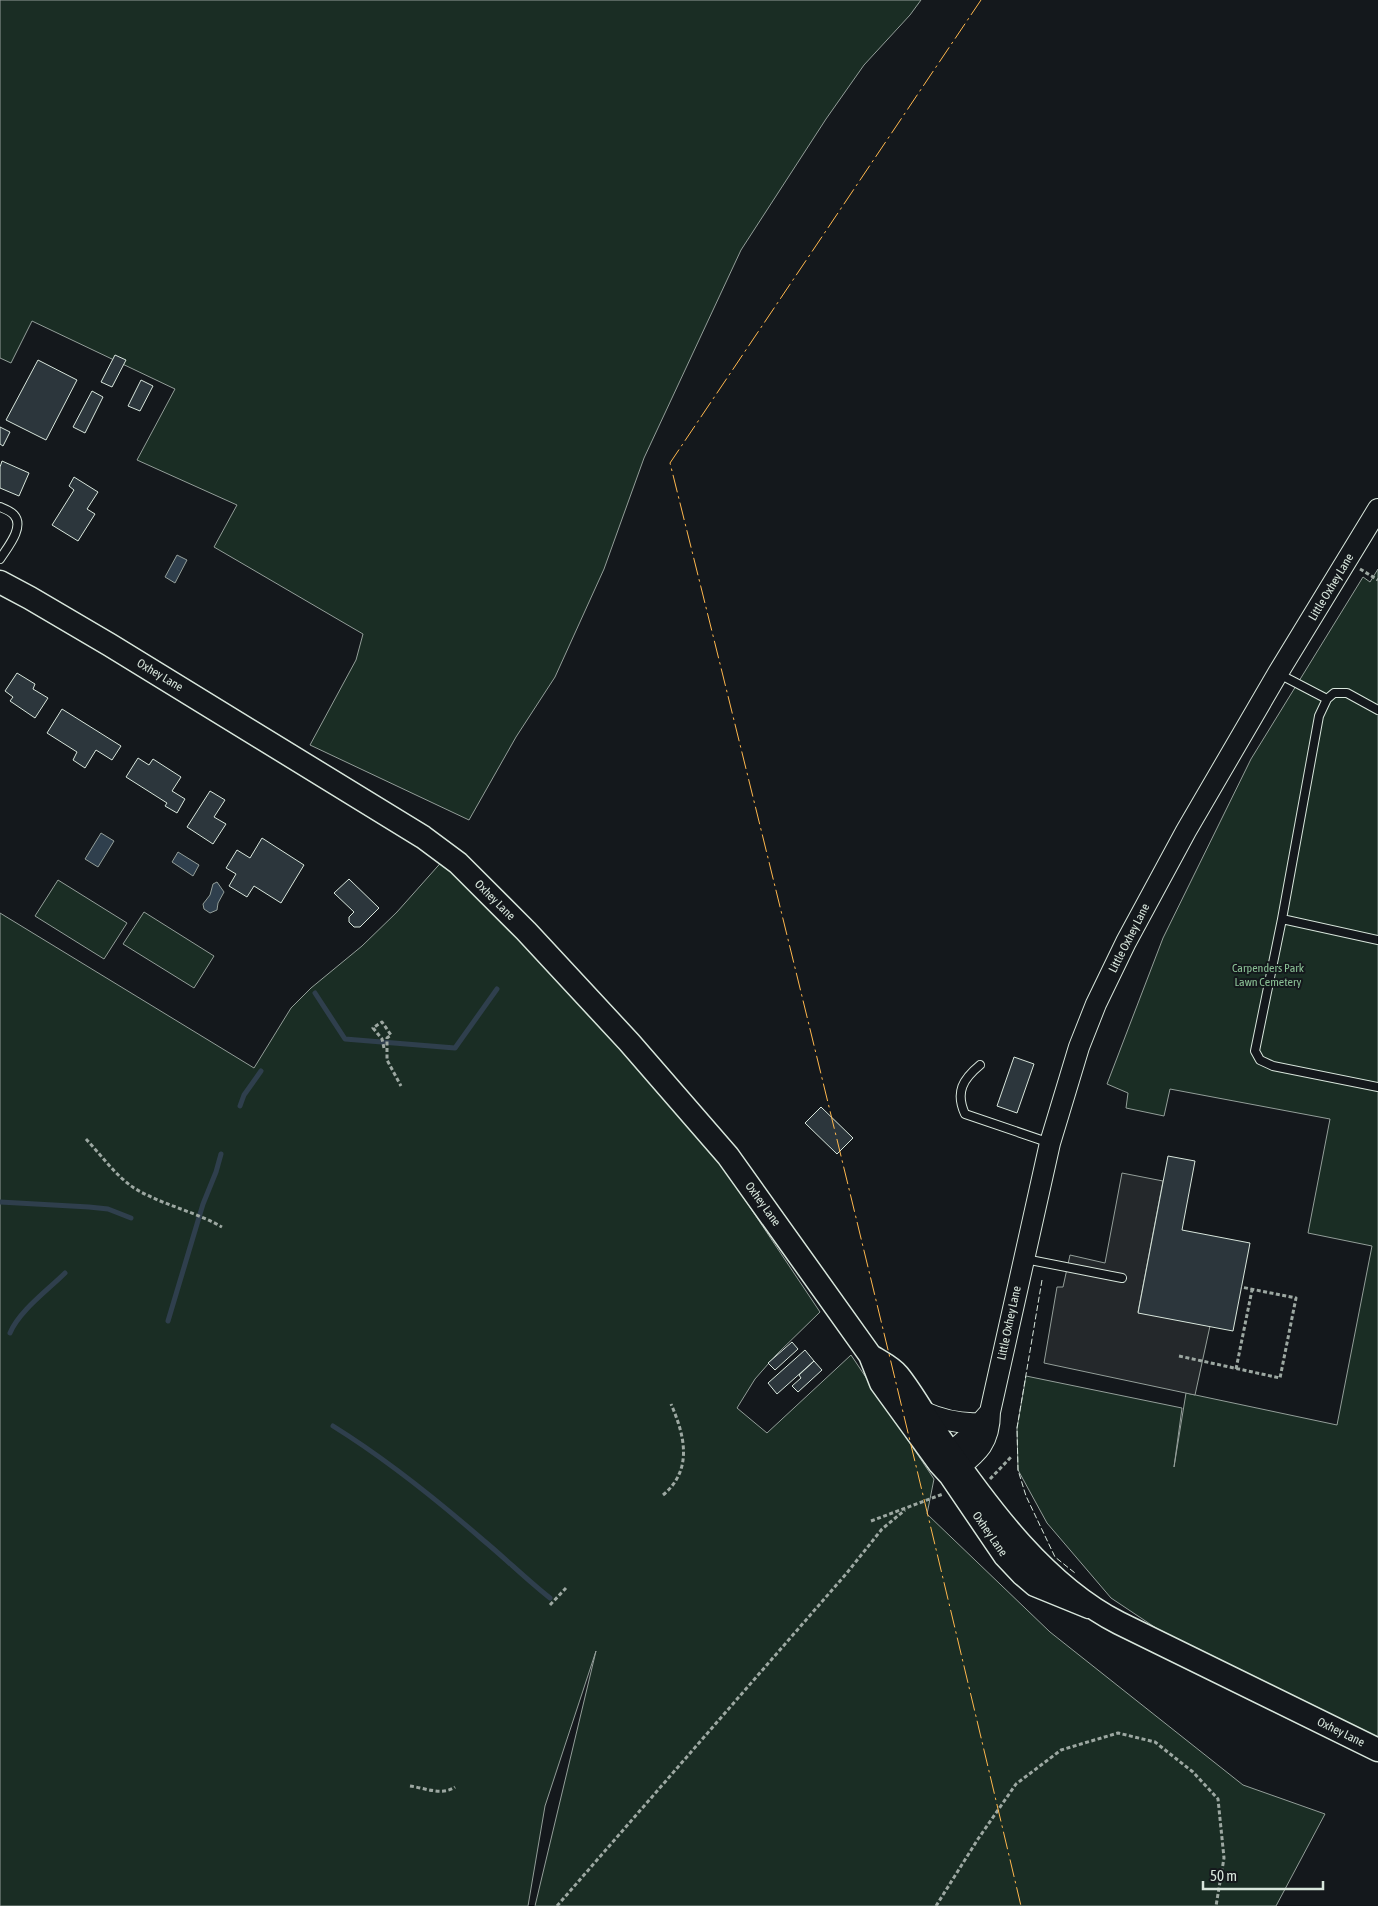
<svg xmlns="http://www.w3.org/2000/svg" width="1378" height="1906" viewBox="0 0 1378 1906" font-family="'Asap Condensed',sans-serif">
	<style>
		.green { fill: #1a2d24; stroke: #939e99 }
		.parking { fill: #24282b; stroke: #939e99 }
		.water { fill: #2f3f4d; stroke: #939e99 }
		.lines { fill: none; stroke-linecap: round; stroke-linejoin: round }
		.stream { stroke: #2f3f4d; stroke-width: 5 }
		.building { fill: #2c363c; stroke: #d8e6dc }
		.lane-casing { stroke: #d8e6dc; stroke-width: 10 }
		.secondary-casing { stroke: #d8e6dc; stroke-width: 22 }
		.primary-casing { stroke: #d8e6dc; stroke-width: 25 }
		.path { stroke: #9da8a2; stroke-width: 3; stroke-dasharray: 4 2.5; stroke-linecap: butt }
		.lane { stroke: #14181c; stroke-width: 8 }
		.secondary { stroke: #14181c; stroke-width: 20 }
		.primary { stroke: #14181c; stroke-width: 22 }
		.fence { stroke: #d8e6dc; stroke-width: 1; stroke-dasharray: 6 2.5; stroke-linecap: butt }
		.power { stroke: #ffb74d; stroke-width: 1; stroke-dasharray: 18 4 2.5 4; stroke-linecap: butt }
		.labels { text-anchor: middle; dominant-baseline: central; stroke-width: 4; stroke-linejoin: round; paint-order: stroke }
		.street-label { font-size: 12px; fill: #d8e6dc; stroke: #14181c }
		.park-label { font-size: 12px; fill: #8ac095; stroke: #14181c }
	</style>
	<rect width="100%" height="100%" fill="#14181c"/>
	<path class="green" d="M0,0H921L910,15L864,65L826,119L741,250L644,458L604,569L555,677L516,737L469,820L310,745L356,660L363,634L214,547L237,505L137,460L175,389L32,321L11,363L0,358Z
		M1378,569V1739L1274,1690L1159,1630L1111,1598L1047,1523L1018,1470L1017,1428L1026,1376L1182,1408L1174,1467L1186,1393L1337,1425L1372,1246L1308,1233L1330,1119L1170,1089L1164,1116L1126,1108L1128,1093L1107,1084L1163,938L1251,759L1363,577L1370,582Z
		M445,858L695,1125L820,1312L776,1355L755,1379L737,1408L767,1433L851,1355L934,1479L927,1514L1050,1632L1243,1785L1325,1814L1276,1906H535L596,1651L545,1806L528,1906H0V913L254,1068L291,1008L311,988L362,946L397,912Z
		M58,880L127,923L104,959L35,916Z
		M144,912L214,956L194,988L123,944Z"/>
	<path class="parking" d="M1122,1173L1163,1181L1138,1312L1210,1326L1195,1395L1044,1363L1057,1287H1063L1070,1255L1105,1263Z"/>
	<path class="water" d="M177,555L187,560L175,583L165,577Z
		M101,833L114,841L98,867L85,859Z
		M178,852L199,865L193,876L172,862Z
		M217,882L224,892L218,903L217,910L210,913L204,909L203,904L210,895L213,884Z"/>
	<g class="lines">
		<path class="stream" d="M315,993L345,1039L455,1048L497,989
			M240,1106L244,1095L261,1071
			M0,1202L89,1207L108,1209L131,1218
			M168,1321L203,1204L216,1172L221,1154
			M10,1333C19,1311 48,1290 65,1273
			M333,1426C386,1459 436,1499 483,1540C506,1559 527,1580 550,1598"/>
	</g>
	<path class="building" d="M115,355L126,360L112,387L101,382Z
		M38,360L77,380L46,440L6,420Z
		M141,380L153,386L140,411L128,406Z
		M92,391L103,397L85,433L73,427Z
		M0,427L10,432L3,446L0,444Z
		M2,461L29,473L19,496L0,488V467Z
		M74,477L98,492L87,509L95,514L78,541L52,525L74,490L69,486Z
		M17,673L35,684L33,689L48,698L35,718L10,701L13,697L5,691Z
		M62,709L121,746L112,760L96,750L85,768L73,760L77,752L47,733Z
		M138,758L149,765L153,759L181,777L172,791L185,799L177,813L165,806L167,803L126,777Z
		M210,791L225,800L214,817L226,824L213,844L187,827Z
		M262,838L304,865L281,903L254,886L247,897L229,886L236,874L226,868L237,850L250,858Z
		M349,879L379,908L360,927H354L349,922V917L354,912L334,893Z
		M1014,1057L1034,1064L1017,1113L997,1106Z
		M821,1107L853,1138L837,1154L805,1123Z
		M1168,1156L1195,1161L1182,1230L1250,1243L1233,1331L1138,1313Z
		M792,1342L798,1349L775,1370L768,1363Z
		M805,1350L814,1361L777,1394L768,1383Z
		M814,1361L822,1370L798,1392L792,1386L801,1378L799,1375Z"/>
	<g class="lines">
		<defs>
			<path id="lane" d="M0,507C5,509 11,511 14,515C25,527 7,548 0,559
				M1279,674L1327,699
				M1378,710L1347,693H1334L1327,699L1319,716L1282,919L1378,940
				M1282,919L1255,1051L1260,1060L1273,1066L1378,1087
				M980,1065C963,1079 955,1092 965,1114L1050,1143
				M1025,1259L1122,1278"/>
			<path id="secondary" d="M924,1412C942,1420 958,1424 978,1423
				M939,1463L966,1439L990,1412
				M950,1475C974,1455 990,1447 990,1412L1050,1143L1079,1047L1096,1004L1126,942L1186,831L1278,673L1378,509"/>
			<path id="primary" d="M0,582L30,598L110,645L423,837L458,863L526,931L629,1042L728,1156L870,1355L881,1383L939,1463L950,1475L1005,1556L1022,1574L1035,1585L1089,1607
				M870,1355C878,1361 891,1366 898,1375C915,1396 928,1422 944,1444C990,1510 1046,1586 1119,1623L1378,1750"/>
		</defs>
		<use href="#lane" class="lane-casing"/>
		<use href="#secondary" class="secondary-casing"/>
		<use href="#primary" class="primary-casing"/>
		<path class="path" d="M1360,569L1378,580
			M384,1048L382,1039L373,1028L382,1022L391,1035L387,1038V1060L401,1086
			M86,1139C101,1155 116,1176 134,1188C162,1205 194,1211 222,1227
			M1179,1356L1280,1378L1296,1298L1241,1287
			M1236,1369L1252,1290
			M990,1479L1012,1456
			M663,1495C693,1470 685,1436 671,1404
			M871,1521L943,1494
			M550,1605L566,1588
			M410,1786C425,1788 442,1796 455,1787
			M557,1906L846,1574L882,1529L905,1510
			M936,1906L978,1839L1016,1784L1061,1750L1118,1733L1155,1742L1193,1772L1218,1799L1224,1858L1216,1906"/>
		<use href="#lane" class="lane"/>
		<use href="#secondary" class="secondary"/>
		<use href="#primary" class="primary"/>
		<path class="fence" d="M1042,1280L1017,1428L1018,1470L1026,1496L1055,1557L1075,1573"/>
		<path class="power" d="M981,0L670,463C790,943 907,1424 1021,1906"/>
	</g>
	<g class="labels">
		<g class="street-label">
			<text transform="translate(1331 587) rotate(-59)">Little Oxhey Lane</text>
			<text transform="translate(160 675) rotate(31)">Oxhey Lane</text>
			<text transform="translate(495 900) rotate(45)">Oxhey Lane</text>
			<text transform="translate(1129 938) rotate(-63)">Little Oxhey Lane</text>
			<text transform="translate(763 1204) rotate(54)">Oxhey Lane</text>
			<text transform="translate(1009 1323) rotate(-78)">Little Oxhey Lane</text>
			<text transform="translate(990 1534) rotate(55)">Oxhey Lane</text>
			<text transform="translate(1341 1732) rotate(26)">Oxhey Lane</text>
		</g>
		<g class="park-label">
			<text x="1268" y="968">Carpenders Park<tspan x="1268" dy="14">Lawn Cemetery</tspan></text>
		</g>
	</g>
	<path d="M1203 1881v8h120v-8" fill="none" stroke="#d8e6dc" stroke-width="2.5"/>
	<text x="1210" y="1881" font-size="15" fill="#d8e6dc" stroke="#14181c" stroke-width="4" paint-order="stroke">50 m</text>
</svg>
